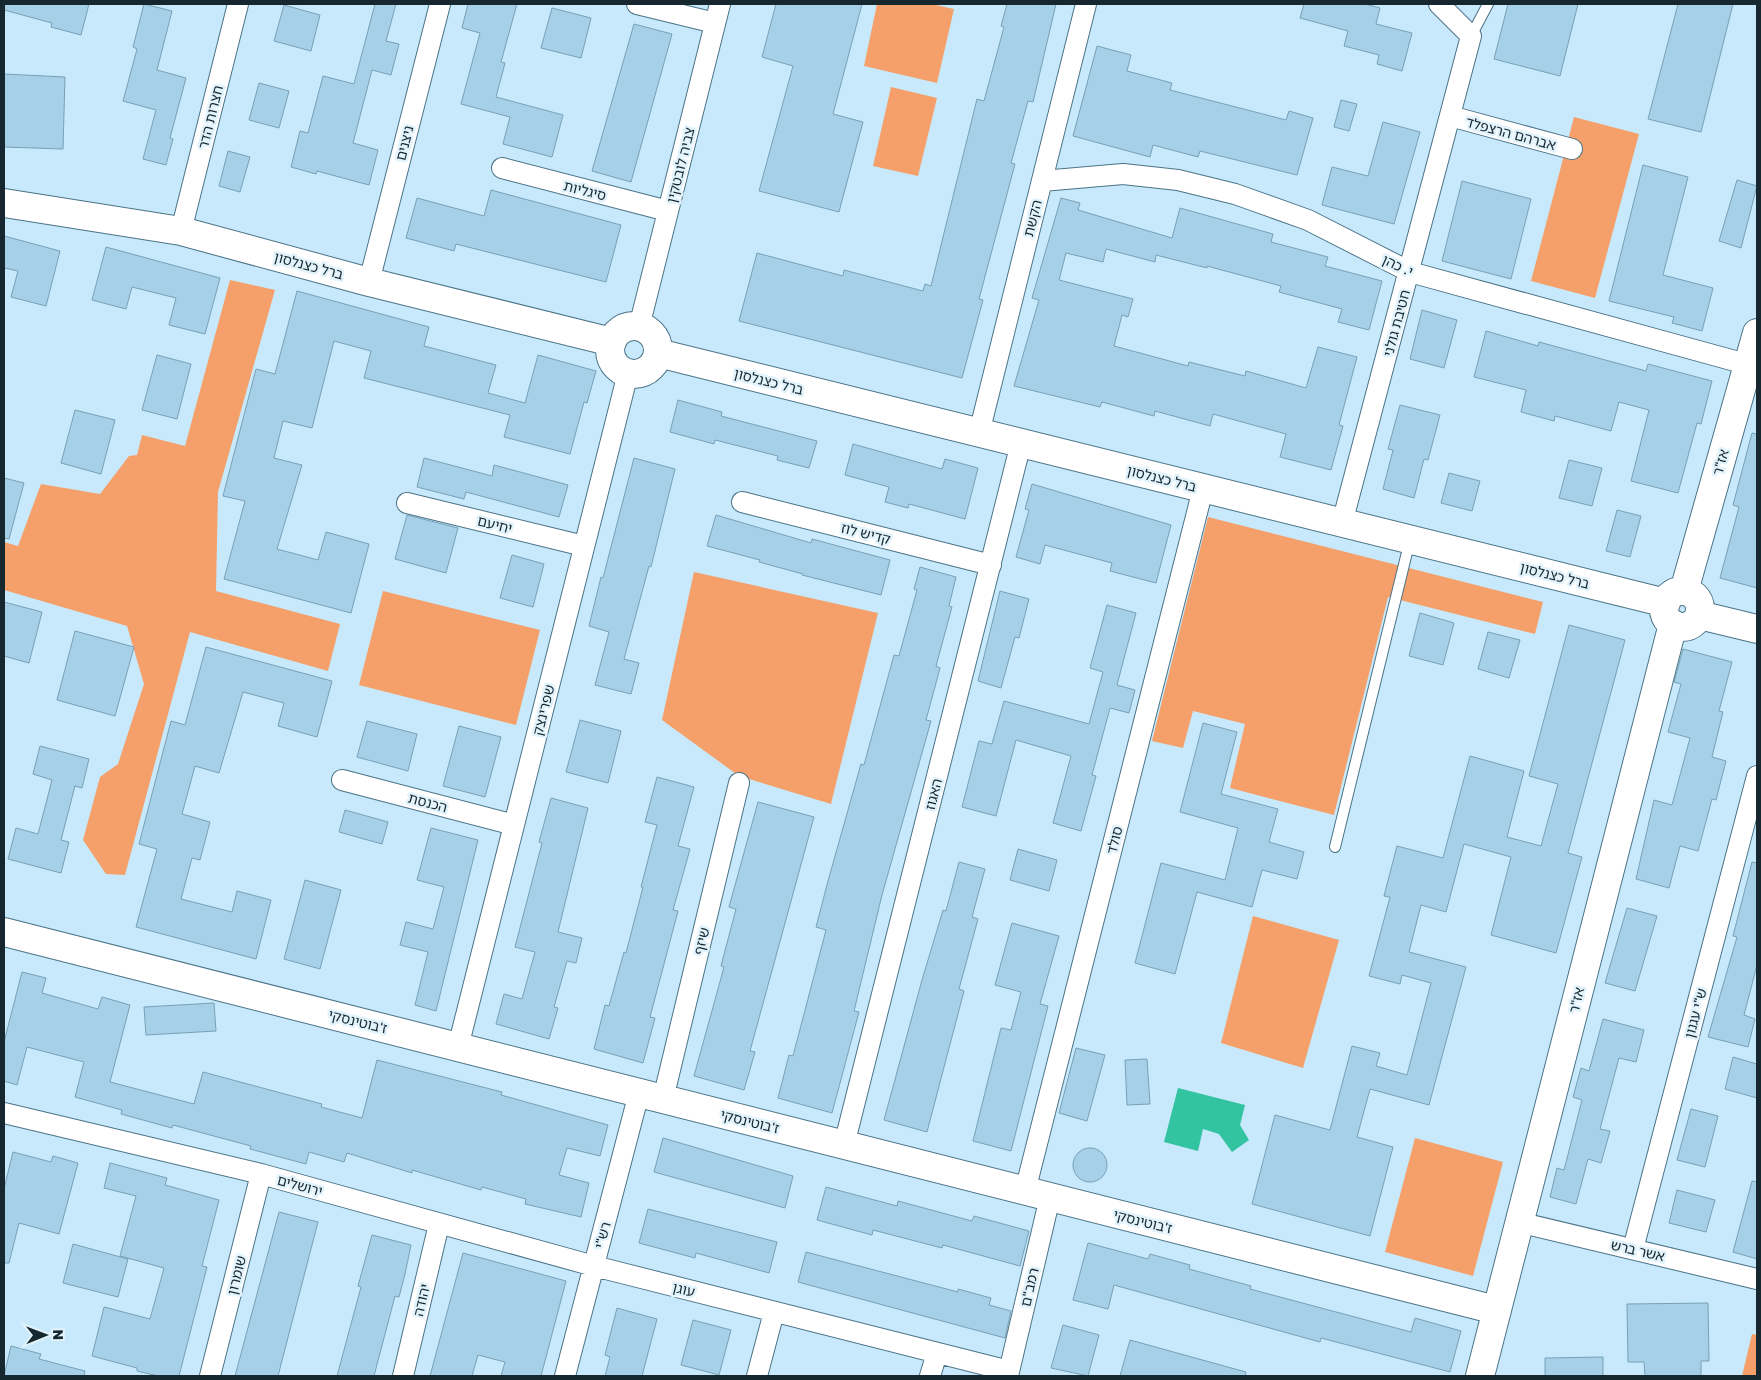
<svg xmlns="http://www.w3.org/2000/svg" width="1761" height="1380" viewBox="0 0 1761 1380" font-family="'Golos Text','Noto Sans Hebrew',sans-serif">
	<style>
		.green { fill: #f5a06a }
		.water { fill: #32c3a0 }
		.building { fill: #a6d0e7; stroke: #78a0b6 }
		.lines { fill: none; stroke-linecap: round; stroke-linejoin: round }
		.lane-casing { stroke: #4c7387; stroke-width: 12 }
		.street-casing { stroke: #4c7387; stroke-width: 22 }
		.secondary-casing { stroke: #4c7387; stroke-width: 30 }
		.lane { stroke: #fff; stroke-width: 10 }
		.street { stroke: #fff; stroke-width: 20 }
		.secondary { stroke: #fff; stroke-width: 28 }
		.labels { text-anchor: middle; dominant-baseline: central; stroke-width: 5; stroke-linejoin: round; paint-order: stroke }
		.street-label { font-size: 14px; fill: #162730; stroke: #e2f3fc }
	</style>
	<rect width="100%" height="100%" fill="#c7e9fb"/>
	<path class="green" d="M877,4H931L954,9L937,83L864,66Z
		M891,87L937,98L918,176L873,166Z
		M1574,117L1639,134L1595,298L1531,281Z
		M230,280L275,290L218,492L216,591L340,624L328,671L190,632L125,875L106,874L83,840L100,777L118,764L144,684L127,626L4,590V542L18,546L41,484L100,494L129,456L137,455L142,435L185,446Z
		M1208,517L1543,602L1535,634L1388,597L1334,815L1230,788L1245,724L1193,711L1183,748L1152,741Z
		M694,572L878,613L831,804L739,776L662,720Z
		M383,591L540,630L516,725L359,685Z
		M1253,916L1339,940L1303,1068L1221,1043Z
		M1415,1138L1503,1162L1473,1276L1385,1252Z
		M1752,1334L1757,1335V1376H1742Z"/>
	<path class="water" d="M1178,1088L1245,1105L1240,1125L1249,1140L1232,1152L1219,1134L1203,1129L1198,1151L1164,1142Z"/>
	<path class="building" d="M4,4H89L81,35L51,27L52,23L4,10Z
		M144,4L172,11L157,70L186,78L170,138L173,139L166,165L143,159L156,110L123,101L137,49L133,47Z
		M375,4H396L386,41L399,44L391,75L372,70L353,143L378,150L369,185L317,171L316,174L291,167L300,131L308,133L323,76L354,84Z
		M468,4H517L501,62L505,63L496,97L563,115L552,157L503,144L510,117L461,104L480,33L462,28Z
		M776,4H862L833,114L863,122L839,212L759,191L793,66L762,57Z
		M1007,4H1056L1033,102L1028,101L1011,163L1015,164L979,299L983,300L962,378L739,321L757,253L843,276L844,270L923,291L925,284L931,286L977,99L984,101L1004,27L1001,26Z
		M1304,4H1365L1380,8L1376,24L1412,33L1402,71L1377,64L1379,55L1344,46L1348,31L1300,18Z
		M1508,4H1578L1560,76L1494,59Z
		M1678,4H1733L1701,132L1648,119Z
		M284,5L320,15L311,51L274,41Z
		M552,8L591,18L581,58L541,48Z
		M634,24L672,34L631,182L592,171Z
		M1097,46L1131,55L1127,71L1172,83L1170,90L1286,120L1289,111L1313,118L1297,175L1200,151L1198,157L1153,145L1150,157L1073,136Z
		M4,74L65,77L63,149L4,147Z
		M259,83L289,91L279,128L249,120Z
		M1341,100L1357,104L1349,131L1334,127Z
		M1383,122L1420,132L1394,224L1322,205L1332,167L1368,176Z
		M228,151L250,157L240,192L219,186Z
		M1643,165L1688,177L1663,275L1713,288L1702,331L1672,323L1674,317L1609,301Z
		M1737,180L1757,186L1741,248L1719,241Z
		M1462,181L1531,199L1511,279L1442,261Z
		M491,190L621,225L606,282L456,244L454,251L406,238L417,198L484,216Z
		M1061,198L1080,203L1078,210L1172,238L1180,208L1273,234L1271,242L1328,257L1325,266L1382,281L1369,330L1338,322L1342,309L1279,292L1281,286L1207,266V268L1156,255L1155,262L1106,249L1103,262L1066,253L1059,280L1133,299L1128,317L1122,315L1114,346L1188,366L1189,362L1245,376L1246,371L1306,388L1318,347L1357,357L1339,425L1343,426L1331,470L1280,457L1286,434L1213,414L1210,426L1155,411L1154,416L1102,402L1100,407L1014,386L1039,300L1032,298Z
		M4,236L60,251L46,306L11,297L18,271L4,268Z
		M106,247L220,278L205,334L169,325L176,298L132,287L126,309L92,300Z
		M297,291L429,327L424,346L496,365L488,393L525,403L538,355L596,371L587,403L584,402L570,454L504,437L510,415L364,378L371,351L334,341L312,428L283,421L274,458L302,465L277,549L318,560L326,532L369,544L351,613L224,579L245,501L223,496L256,369L275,374Z
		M1422,310L1457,320L1444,368L1410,359Z
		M1486,331L1538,346L1539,342L1646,371L1648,364L1712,381L1701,424L1697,423L1678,493L1631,481L1649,410L1619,402L1611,431L1555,416L1554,421L1521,412L1526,390L1474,377Z
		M157,355L191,364L177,419L142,410Z
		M678,400L722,412L721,416L817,441L809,468L777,460L778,456L715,440L714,444L670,432Z
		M1400,405L1440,415L1428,460L1424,459L1414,498L1383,489L1393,450L1388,449Z
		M75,410L115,420L101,474L61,463Z
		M1752,433L1757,434V588L1720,578L1739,507L1733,505Z
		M853,444L942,469L945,459L978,468L965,519L909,504L908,508L885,502L889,487L845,475Z
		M424,458L492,476L494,465L568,485L559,517L466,492L464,499L417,487Z
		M634,458L675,469L651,567L649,566L624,659L639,663L631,694L595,685L609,632L589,626L601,577L603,578Z
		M1569,460L1602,468L1592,506L1559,498Z
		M1449,473L1480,481L1472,511L1441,503Z
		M4,478L24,483L9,539L4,538Z
		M1032,484L1171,525L1156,583L1110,571L1112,563L1045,545L1040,564L1016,557L1029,510L1025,509Z
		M1617,510L1641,516L1630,557L1606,551Z
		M407,515L458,528L446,573L395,559Z
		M716,515L811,543L812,539L890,560L881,595L802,575L803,574L759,562L760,560L707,546Z
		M512,555L544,564L533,607L500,598Z
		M920,567L956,577L949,606L952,607L936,666L940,668L926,720L931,721L882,895L854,1011L859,1012L832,1113L778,1098L789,1055L793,1056L826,930L816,927L828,881L861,764L864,765L894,655L899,656L917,590L914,589Z
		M1000,591L1029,599L1019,638L1015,637L1001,688L978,681Z
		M4,602L42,612L29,663L4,656Z
		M1107,605L1136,613L1117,685L1135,690L1129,713L1110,708L1092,775L1096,776L1081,831L1053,823L1071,756L1016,740L996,816L962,807L979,741L992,744L1004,701L1089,724L1103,672L1090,668Z
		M1420,613L1454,623L1443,665L1409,656Z
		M1569,625L1625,640L1568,853L1582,857L1556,953L1491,935L1511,857L1464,844L1446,912L1421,905L1409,952L1466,967L1429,1105L1370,1089L1357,1137L1393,1147L1370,1236L1252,1204L1275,1115L1330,1130L1352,1046L1380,1053L1376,1066L1407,1075L1431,983L1402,975L1400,984L1369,976L1390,897L1384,896L1397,846L1443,858L1470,756L1524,771L1507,837L1541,846L1558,784L1529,776Z
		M75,631L134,647L115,716L57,700Z
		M1488,632L1520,640L1509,678L1478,669Z
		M206,647L332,681L317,737L278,726L284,703L243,692L219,773L195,766L182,814L210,822L200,860L192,858L181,899L232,912L237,891L271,900L256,959L136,927L157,849L139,844L171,721L185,725Z
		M1683,649L1732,662L1719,711L1723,712L1712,757L1726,761L1716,800L1712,799L1698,851L1680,846L1669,888L1636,879L1654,800L1672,805L1690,738L1668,732L1681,684L1674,682Z
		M580,720L621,731L608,783L566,772Z
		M367,721L417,734L408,771L357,757Z
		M1203,723L1237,732L1221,794L1278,809L1269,842L1304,852L1297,879L1262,870L1252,907L1197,892L1175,974L1135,963L1161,863L1225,880L1238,828L1180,812Z
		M459,726L501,737L485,797L443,786Z
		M40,746L89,759L82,788L75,786L61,840L69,842L61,873L8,859L16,828L38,834L52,780L33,774Z
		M657,777L694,787L678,846L690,849L673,910L678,911L650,1017L655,1018L643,1063L594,1049L605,1005L609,1006L624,952L626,953L643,887H641L657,825L645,822Z
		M551,798L588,808L558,932L582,938L576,963L567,961L554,1007L558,1008L549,1039L496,1024L504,994L522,999L535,952L515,947L542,843L539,842Z
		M758,802L814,817L750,1051L755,1052L744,1090L694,1076L724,967L721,966L736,909L729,907Z
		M345,810L388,822L382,844L339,832Z
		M431,828L478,840L436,1011L415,1005L428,952L400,945L406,922L433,929L444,887L417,880Z
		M1018,849L1057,860L1049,891L1010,880Z
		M959,862L985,869L972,917L978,919L959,989L964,991L927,1132L884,1120L922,980L943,910L946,911Z
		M1752,862L1757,863V965L1744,1015L1755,1019L1748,1047L1708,1037L1737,937L1733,936Z
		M305,880L341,890L320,969L284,959Z
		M1627,908L1657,916L1635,991L1605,983Z
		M1012,923L1059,936L1040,1004L1048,1006L1011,1151L973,1141L1001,1028L1011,1030L1021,992L995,985Z
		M22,972L46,978L42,993L98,1009L102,997L130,1005L110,1082L194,1104L203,1072L322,1104L321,1107L362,1118L377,1060L502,1092L501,1095L608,1125L600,1156L567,1148L559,1175L589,1183L581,1217L525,1204L526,1199L482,1187L481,1190L412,1170V1173L347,1153L344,1162L309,1152L306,1164L250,1149L251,1146L173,1125L172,1128L121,1114L122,1110L75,1097L84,1062L27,1047L17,1085L4,1081V1042Z
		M214,1003L216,1031L146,1035L144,1007Z
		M1603,1019L1644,1030L1636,1062L1619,1058L1600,1129L1610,1131L1601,1163L1588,1159L1576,1204L1550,1197L1557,1168L1564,1170L1582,1100L1573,1097L1581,1068L1589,1071Z
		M1076,1048L1105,1055L1087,1121L1059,1113Z
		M1733,1057L1757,1064V1098L1725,1089Z
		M1147,1059L1150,1104L1127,1105L1125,1060Z
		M1691,1109L1718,1116L1705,1167L1677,1160Z
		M663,1138L793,1176L785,1208L654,1172Z
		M1073 1165a17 17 0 1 1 34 0a17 17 0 1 1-34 0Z
		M13,1152L51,1162L53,1156L78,1163L59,1234L19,1223L9,1263H4V1189Z
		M110,1163L167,1178L165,1185L219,1200L202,1266L207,1267L179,1376H158L137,1371V1368L92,1356L104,1307L150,1319L164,1268L120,1256L136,1196L104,1188Z
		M1752,1181L1757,1182V1259L1733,1252Z
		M826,1187L897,1206L898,1201L972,1221L974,1216L1029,1231L1020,1266L943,1245L942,1248L873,1230L872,1235L817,1220Z
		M1677,1190L1715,1200L1706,1232L1669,1223Z
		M648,1209L777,1242L769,1273L696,1253L695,1258L639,1243Z
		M279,1212L318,1222L278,1376H235Z
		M372,1235L411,1245L405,1274L399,1297L395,1296L374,1376H337L361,1287L358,1286Z
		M1088,1243L1148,1259L1150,1254L1190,1265L1189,1269L1251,1286L1250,1289L1411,1332L1415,1318L1461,1331L1450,1372L1321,1338L1320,1342L1114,1285L1108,1309L1073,1300Z
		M73,1244L128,1259L118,1297L63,1283Z
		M806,1252L958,1292V1289L991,1298L989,1305L1011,1311L1005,1338L798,1282Z
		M463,1253L566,1281L541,1376H501L505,1362L478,1355L472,1376H430Z
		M1708,1303L1709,1361H1701V1376H1645L1644,1362H1628L1627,1304Z
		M617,1308L657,1319L642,1376H605L610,1357L605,1355Z
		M693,1320L731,1330L719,1375L681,1365Z
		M1063,1325L1099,1335L1088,1376L1051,1368Z
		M1130,1340L1246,1372L1245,1376H1120Z
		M11,1346L41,1354L39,1359L85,1371L84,1376H4Z
		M1603,1357V1376H1545V1358Z"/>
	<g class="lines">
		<defs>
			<path id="lane" d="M1471,36L1488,4
				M1335,847L1410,540"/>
			<path id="street" d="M637,4L715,23
				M1450,116L1572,149
				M502,168L668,211
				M1042,181L1123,174L1178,180L1235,194L1308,220L1410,272L1757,367
				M181,231L238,4
				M369,282L440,4
				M639,327L720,4
				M979,433L1086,4
				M742,502L991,565
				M407,503L584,546
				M1342,523L1471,36L1439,4
				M342,780L514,825
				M458,1047L628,373
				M663,1099L739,783
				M4,1113L261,1174L594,1266L1009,1371
				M844,1145L1021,443
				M1025,1191L1203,489
				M1518,1222L1757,1279
				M1633,1249L1757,776
				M210,1376L261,1174
				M403,1376L439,1224
				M565,1376L639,1093
				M757,1376L774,1312
				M930,1376L937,1353
				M1008,1376L1050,1197"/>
			<path id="secondary" d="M4,203L181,231L369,282L612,342
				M610 350a24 24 0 1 1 48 0a24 24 0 1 1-48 0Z
				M658,353L1666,603
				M1684,591L1757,333
				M1664 609a18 18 0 1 1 36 0a18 18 0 1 1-36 0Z
				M1699,615L1757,629
				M4,932L1496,1310
				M1480,1376L1673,624"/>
		</defs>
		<use href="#lane" class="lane-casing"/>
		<use href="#street" class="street-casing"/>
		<use href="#secondary" class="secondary-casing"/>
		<use href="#lane" class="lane"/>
		<use href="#street" class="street"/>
		<use href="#secondary" class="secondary"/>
	</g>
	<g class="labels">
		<g class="street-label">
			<text transform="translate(210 117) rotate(-76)">חצרות הדר</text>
			<text transform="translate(1511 133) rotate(15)">אברהם הרצפלד</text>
			<text transform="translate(404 143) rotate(-76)">ניצנים</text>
			<text transform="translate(680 165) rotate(-76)">צביה לובטקין</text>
			<text transform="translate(585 190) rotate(14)">סיגליות</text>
			<text transform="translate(1032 218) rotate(-76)">הקשת</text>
			<text transform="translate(309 265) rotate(15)">ברל כצנלסון</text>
			<text transform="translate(1398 265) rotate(25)">י. כהן</text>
			<text transform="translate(1396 323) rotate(-75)">חטיבת גולני</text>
			<text transform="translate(769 381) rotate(14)">ברל כצנלסון</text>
			<text transform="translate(1720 462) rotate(-74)">אז"ר</text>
			<text transform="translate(1162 478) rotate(14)">ברל כצנלסון</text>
			<text transform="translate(495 524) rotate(14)">יחיעם</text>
			<text transform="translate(866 533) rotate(14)">קדיש לוז</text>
			<text transform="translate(1555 575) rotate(14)">ברל כצנלסון</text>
			<text transform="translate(543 710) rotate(-76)">שפרינצק</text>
			<text transform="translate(933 794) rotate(-76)">האגוז</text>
			<text transform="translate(428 802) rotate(15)">הכנסת</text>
			<text transform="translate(1114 840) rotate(-76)">סולד</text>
			<text transform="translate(701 941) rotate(-76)">שיזף</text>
			<text transform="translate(1576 1000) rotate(-76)">אז"ר</text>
			<text transform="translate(1695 1013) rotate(-75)">ש"י עגנון</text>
			<text transform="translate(358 1021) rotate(14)">ז'בוטינסקי</text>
			<text transform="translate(750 1121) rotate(14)">ז'בוטינסקי</text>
			<text transform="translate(300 1185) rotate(15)">ירושלים</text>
			<text transform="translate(1143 1221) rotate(14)">ז'בוטינסקי</text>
			<text transform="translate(602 1235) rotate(-75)">רש"י</text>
			<text transform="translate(1638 1250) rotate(13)">אשר ברש</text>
			<text transform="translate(236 1275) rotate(-76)">שומרון</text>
			<text transform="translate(1029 1287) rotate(-77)">רמב"ם</text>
			<text transform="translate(684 1289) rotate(14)">עוגן</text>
			<text transform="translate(421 1300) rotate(-77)">יהודה</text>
		</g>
	</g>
	<rect width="1761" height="1380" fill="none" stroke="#162730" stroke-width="10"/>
	<g transform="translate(45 1335) rotate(89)" stroke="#e2f3fc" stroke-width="4" paint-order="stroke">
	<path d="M0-4L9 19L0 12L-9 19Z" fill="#162730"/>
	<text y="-8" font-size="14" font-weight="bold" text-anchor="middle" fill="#162730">N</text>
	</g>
</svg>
